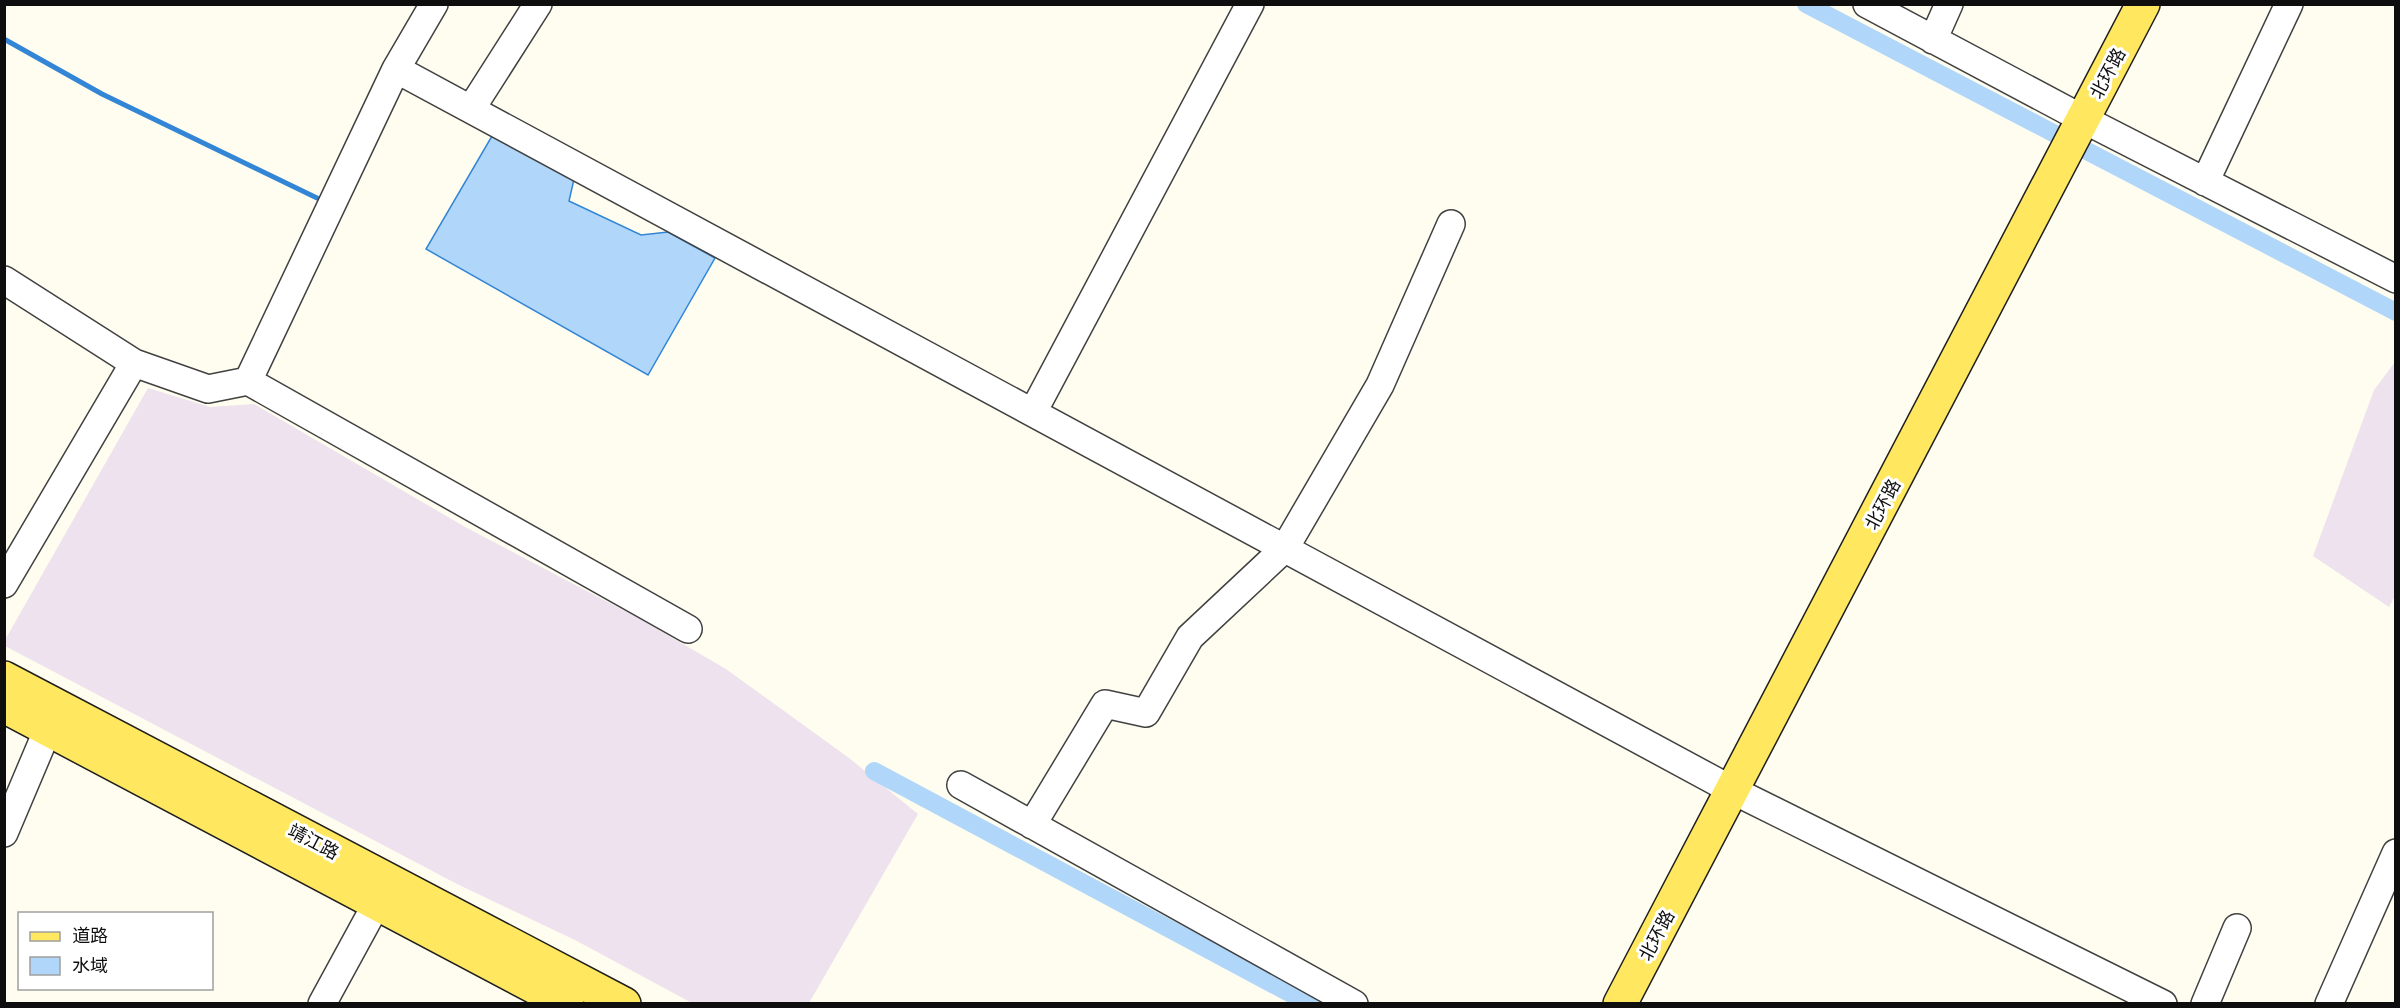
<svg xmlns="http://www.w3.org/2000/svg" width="2400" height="1008" viewBox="0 0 2400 1008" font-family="'PT Serif','Noto Sans SC',serif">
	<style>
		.industrial { fill: #ede2ed }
		.water { fill: #b0d7fa; stroke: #3385d5; stroke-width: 1.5 }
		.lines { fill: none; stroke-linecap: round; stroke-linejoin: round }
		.stream { stroke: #3385d5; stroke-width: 5 }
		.canal { stroke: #b0d7fa; stroke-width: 18 }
		.minor-casing { stroke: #414141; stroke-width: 30 }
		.major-casing { stroke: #1f1f1f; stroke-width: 36 }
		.minor { stroke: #fff; stroke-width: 27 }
		.major { stroke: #ffe75f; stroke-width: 33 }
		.labels { text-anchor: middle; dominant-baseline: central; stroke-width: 6; stroke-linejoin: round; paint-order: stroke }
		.street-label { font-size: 18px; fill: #0e0e0e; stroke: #fff }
	</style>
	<rect width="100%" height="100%" fill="#fffdef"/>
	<path class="industrial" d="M2395,362L2396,594L2389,607L2313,556L2374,390Z
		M148,388L210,407L254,404L467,528L640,619L726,669L849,758L918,814L809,1003H692L575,940L457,884L5,646V640Z"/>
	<path class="water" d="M499,124L577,166L569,201L641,235L668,232L715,258L648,375L426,249Z"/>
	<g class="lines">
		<path class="stream" d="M4,39L102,94L317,198"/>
		<path class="canal" d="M1806,4L2057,135
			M2085,150L2396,312
			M874,771L1310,1004"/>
		<defs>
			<path id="minor" d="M1867,4L2083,119L2396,279
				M1933,40L1949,4
				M396,69L1732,790L2163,1004
				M471,109L538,4
				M2205,182L2289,4
				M4,280L134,363
				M248,381L688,629
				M1033,412L1250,4
				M4,584L134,363L208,389L248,381L396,69L434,4
				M961,785L1354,1004
				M1032,825L1105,704L1146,713L1190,637L1285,548L1380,385L1451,224
				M4,833L48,729
				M322,1004L377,903
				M2205,1004L2237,928
				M2329,1004L2396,853"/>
			<path id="major" d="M4,678L624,1004
				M4,706L567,1004
				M1620,1004L2143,4"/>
		</defs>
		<use href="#minor" class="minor-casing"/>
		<use href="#major" class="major-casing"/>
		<use href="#minor" class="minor"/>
		<use href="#major" class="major"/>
	</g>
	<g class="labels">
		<g class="street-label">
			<text transform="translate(2107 73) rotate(-62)">北环路</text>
			<text transform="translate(1882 504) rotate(-62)">北环路</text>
			<text transform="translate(314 841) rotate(28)">靖江路</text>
			<text transform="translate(1656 935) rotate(-62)">北环路</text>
		</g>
	</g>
	<rect width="2400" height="1008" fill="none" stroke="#0e0e0e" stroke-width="12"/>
	<rect x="18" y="912" width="195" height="78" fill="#ffffff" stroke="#9f9f9f" stroke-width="1.5"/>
	<rect x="30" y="932" width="30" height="9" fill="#ffe75f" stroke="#9f9f9f" stroke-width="1.5"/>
	<text x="72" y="942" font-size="18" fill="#0e0e0e">道路</text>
	<rect x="30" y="957" width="30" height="18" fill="#b0d7fa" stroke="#9f9f9f" stroke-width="1.5"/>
	<text x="72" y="972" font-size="18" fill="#0e0e0e">水域</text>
</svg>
